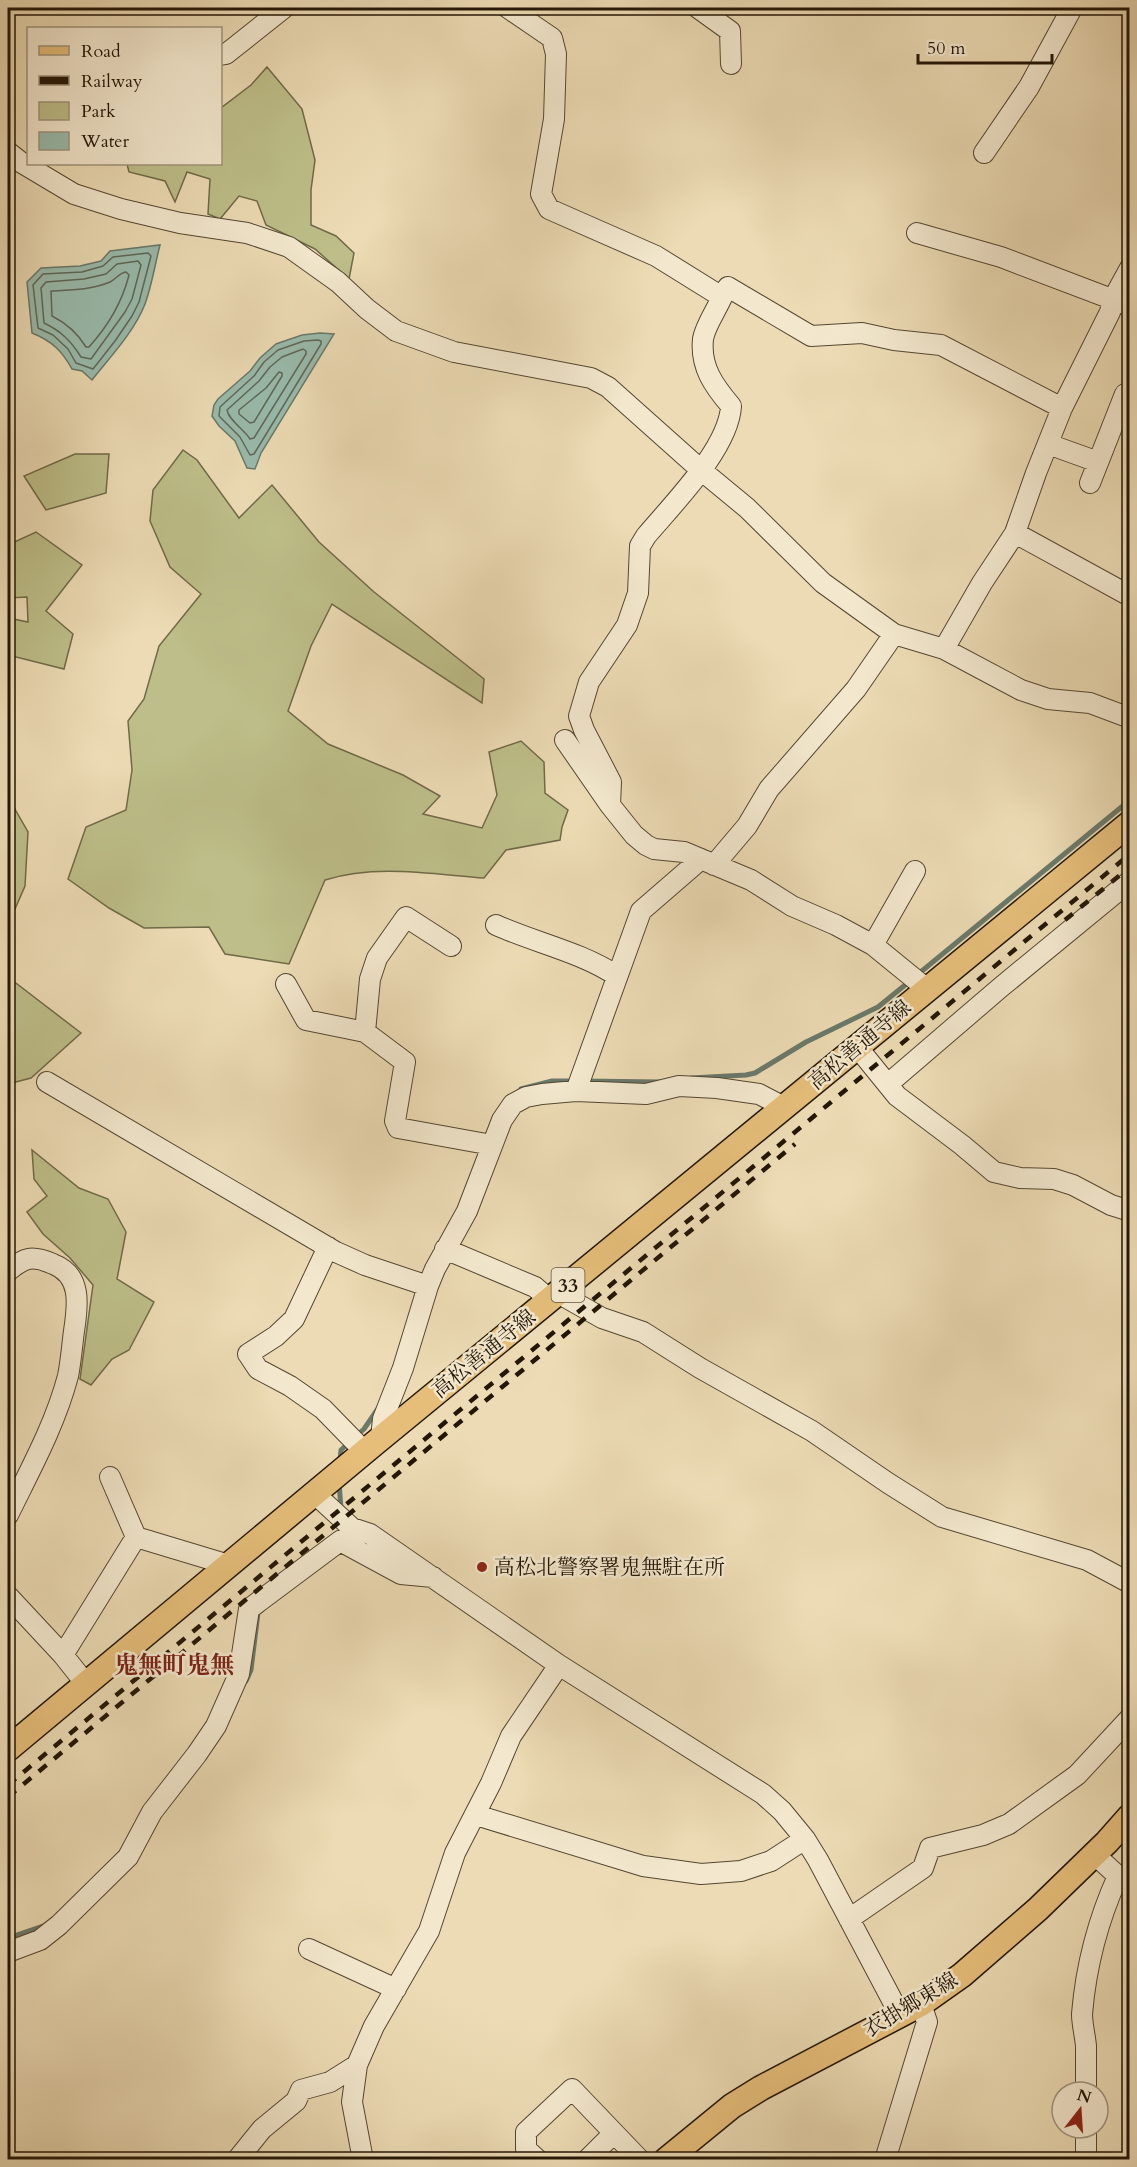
<svg xmlns="http://www.w3.org/2000/svg" width="1137" height="2167" viewBox="0 0 1137 2167" font-family="Cardo,'Noto Serif JP',serif">
	<style>
		.green { fill: #bdbe89; stroke: #706a48; stroke-width: 1.5 }
		.water { fill: #99bbac; stroke: #6a796a; stroke-width: 1.5 }
		.lines { fill: none; stroke-linecap: round; stroke-linejoin: round }
		.shore { stroke: #5e6859; stroke-width: 1.5 }
		.stream { stroke: #6a796a; stroke-width: 5 }
		.minor-casing { stroke: #554732; stroke-width: 22 }
		.major-casing { stroke: #231606; stroke-width: 27 }
		.minor { stroke: #f3e8ce; stroke-width: 20 }
		.major { stroke: #e6be7a; stroke-width: 24 }
		.rail { stroke: #231606; stroke-width: 4.5; stroke-dasharray: 10 10; stroke-linecap: butt }
		.poi-dot { fill: #8f2418; stroke: #f3e8ce; stroke-width: 2 }
		.labels { text-anchor: middle; dominant-baseline: central; stroke-width: 5; stroke-linejoin: round; paint-order: stroke }
		.shield { fill: #f3e8ce; stroke: #615542; stroke-width: 1.5 }
		.shield-label { font-size: 20px; font-weight: bold; fill: #231606 }
		.street-label { font-size: 21px; fill: #231606; stroke: #f3e8ce }
		.poi-label { font-size: 21px; fill: #231606; stroke: #f3e8ce; text-anchor: start }
		.quarter-label { font-size: 24px; font-weight: bold; fill: #7a1f14; stroke: #f3e8ce }
	</style>
	<rect width="100%" height="100%" fill="#ecdbb4"/>
	<filter id="stains"><feTurbulence type="fractalNoise" baseFrequency=".00333" numOctaves="4"/><feColorMatrix values="0 0 0 0 .2 0 0 0 0 .09 0 0 0 0 .02 0 0 0 .5 -.17"/></filter>
	<radialGradient id="worn" r=".72"><stop offset=".6" stop-color="#630" stop-opacity="0"/><stop offset="1" stop-color="#630" stop-opacity=".3"/></radialGradient>
	<path class="green" d="M267,67L302,109L315,160L311,190V225L336,236L354,253L349,279L315,249L266,225L257,201L239,196L220,219L208,214L210,179L187,172L175,202L165,181L129,172L127,164H220L221,108L251,85Z
		M183,450L197,460L239,518L272,485L319,542L374,592L484,679L482,703L332,604L311,646L288,711L328,744L403,775L440,796L423,814L482,828L497,795L489,752L521,741L544,762L545,793L568,810L562,827L560,840L506,850L484,878C431,874 375,864 325,880L289,964L225,954L209,927L144,928L109,908L68,879L86,827L126,810L132,770L128,721L144,699L159,646L201,594L170,567L150,521L153,490Z
		M75,454H109L106,493L46,510L24,476Z
		M36,532L82,565L46,611L73,634L64,669L8,655V618L28,622L27,597L8,598V545Z
		M8,797L28,832L25,886L8,925Z
		M8,977L81,1033L31,1078L8,1084Z
		M32,1150L79,1188L108,1199L126,1232L117,1279L154,1302L129,1350L112,1359L91,1385L80,1379L93,1285L70,1258L43,1234L27,1212L47,1196L34,1179Z"/>
	<path class="water" d="M160,245C155,264 152,285 145,304C134,332 111,356 92,380L82,371L72,369C62,351 52,341 32,333L27,282L41,268L80,266L101,261L110,251Z
		M320,333L334,334L261,453L255,469L247,468L235,441L219,426L212,416L214,405L218,399L250,371L260,358L276,344L302,335Z"/>
	<g class="lines">
		<path class="shore" d="M148,253L151,256L139,302L132,316L115,341L93,369L76,363L68,349L53,335L38,328L33,285L43,274L82,272L103,266L113,257Z
			M138,261L141,265L132,299L125,312L91,359L81,357C71,341 61,331 44,323L41,288L46,282L84,279L106,274L117,264Z
			M126,272L129,275C122,303 108,326 89,347H86C78,334 66,323 52,316L51,291C71,290 91,290 110,282C116,279 119,273 126,272Z
			M318,340L321,341V344L254,454L250,455L240,437L219,416L220,407L254,376L264,362L278,350L304,341Z
			M303,349L306,351V354L254,438L250,439C244,429 229,421 227,410L259,381L270,367L282,357Z
			M279,372L282,373V376L254,422L250,423L239,414V410L266,388Z"/>
		<path class="stream" d="M917,975L1130,800
			M691,1078L746,1075L755,1073L806,1042L878,1007L910,981
			M583,1081L661,1082
			M521,1089L552,1081H574
			M340,1461L341,1450L364,1429L377,1410
			M339,1482L341,1509
			M246,1681L251,1670L258,1613L262,1610
			M8,1938L46,1925"/>
		<defs>
			<path id="minor" d="M508,8L552,38L556,54L554,119L541,194L549,209L656,256L722,297L728,287L811,336L862,333L894,340L941,345L1062,408
				M698,8L730,31L731,64
				M220,55L226,54L284,8
				M8,152L22,163L74,194L121,209L180,223L247,233L289,247L338,282L367,309L396,331L454,352L591,378L608,387L701,470L747,508L823,583L894,634L944,649L1021,690L1048,699L1090,703L1130,718
				M984,153L1029,87L1072,8
				M917,233L1001,257L1130,306
				M1048,444L1098,462
				M1090,483L1125,394
				M1015,533L1130,596
				M944,649L982,583L1015,533L1036,473L1062,408L1110,312L1113,299L1130,268
				M565,740L610,805L634,835L646,845L654,849L684,852L751,880L792,906L836,925L873,945L927,989
				M610,805L611,782L584,730L579,716L589,682L627,625L638,593L640,546L646,536C672,505 729,448 731,406C714,386 700,367 703,339C705,326 717,309 722,297
				M714,865L747,826L769,789L856,689L894,634
				M496,925C536,943 581,952 617,976
				M873,945L915,871
				M286,984L306,1020L365,1032L405,1062L395,1121L398,1128L492,1145
				M365,1032L370,979L377,958L406,917L451,946
				M858,1048L897,1096L962,1145L994,1172L1020,1178L1054,1179L1073,1185L1111,1205L1130,1211
				M47,1082L336,1252L365,1265L428,1286
				M888,1084L1001,987L1130,881
				M576,1091L641,911L701,859
				M328,1247L294,1319L276,1336L248,1354L258,1369L290,1386L323,1409L365,1452
				M445,1249L535,1287L550,1300
				M8,1271C25,1257 32,1255 53,1264C82,1275 78,1305 74,1331C72,1346 71,1361 68,1376C55,1425 30,1470 8,1515
				M558,1293L602,1318L643,1332L700,1368L812,1431L888,1483L942,1517L1087,1560L1130,1583
				M381,1438L383,1419L403,1368L428,1286L435,1269L467,1211L502,1120L513,1104L526,1097L542,1094L576,1091L646,1094L679,1086L717,1088L759,1094L784,1107
				M110,1477L136,1537
				M315,1494L352,1528L370,1534L559,1665L763,1794L782,1811L805,1839L818,1860L900,2015
				M8,1596L63,1655L86,1684
				M63,1655L136,1537L229,1565
				M476,1815L643,1866L701,1874L741,1871L771,1861L805,1839
				M849,1919L923,1868L930,1848L983,1835L1009,1824L1077,1775L1130,1718
				M309,1949L396,1989
				M8,1952L40,1940L59,1925L128,1857L152,1812L197,1754L216,1726L239,1674L249,1609L340,1541L401,1574L433,1577
				M1086,2092C1086,2077 1086,2061 1086,2046C1085,2035 1082,2024 1082,2014C1086,1966 1098,1920 1118,1876L1094,1854
				M237,2160L262,2129L296,2101L301,2090L330,2082L357,2065
				M363,2160L352,2102L357,2065L374,2026L429,1931L455,1853L491,1783L511,1736L559,1665
				M538,2160L526,2149V2132L572,2089L640,2160
				M587,2160L614,2133
				M885,2160L927,2022L921,2004
				M1086,2160V2128"/>
			<path id="major" d="M8,1749L375,1443L1130,823
				M666,2160L732,2106L761,2088L921,2004L962,1975L1038,1909L1107,1842L1130,1816"/>
		</defs>
		<use href="#minor" class="minor-casing"/>
		<use href="#major" class="major-casing"/>
		<use href="#minor" class="minor"/>
		<use href="#major" class="major"/>
		<path class="rail" d="M1065,920L1130,867
			M8,1785L1130,854
			M8,1797L795,1144"/>
	</g>
	<circle class="poi-dot" cx="482" cy="1567" r="6"/>
	<g class="labels">
		<rect class="shield" x="551.5" y="1268" width="33" height="34" rx="4.5"/>
		<g class="shield-label">
			<text x="568" y="1285">33</text>
		</g>
		<g class="street-label">
			<text transform="translate(860 1045) rotate(-40)">高松善通寺線</text>
			<text transform="translate(484 1354) rotate(-39)">高松善通寺線</text>
			<text transform="translate(911 2005) rotate(-31)">衣掛郷東線</text>
		</g>
		<g class="poi-label">
			<text x="494" y="1567">高松北警察署鬼無駐在所</text>
		</g>
		<g class="quarter-label">
			<text x="174" y="1665">鬼無町鬼無</text>
		</g>
	</g>
	<rect width="1137" height="2167" fill="none" stroke="#ecdbb4" stroke-width="30"/>
	<rect x="9" y="9" width="1119" height="2149" fill="none" stroke="#231606" stroke-width="3"/>
	<rect x="15" y="15" width="1107" height="2137" fill="none" stroke="#231606" stroke-width="1.5"/>
	<rect x="27" y="27" width="195" height="138" fill="#f3e8ce" stroke="#a0947e" stroke-width="1.5"/>
	<rect x="39" y="46" width="30" height="9" fill="#e6be7a" stroke="#a0947e" stroke-width="1.5"/>
	<text x="81" y="57" font-size="18" fill="#231606">Road</text>
	<rect x="39" y="76" width="30" height="9" fill="#231606" stroke="#a0947e" stroke-width="1.5"/>
	<text x="81" y="87" font-size="18" fill="#231606">Railway</text>
	<rect x="39" y="102" width="30" height="18" fill="#bdbe89" stroke="#a0947e" stroke-width="1.5"/>
	<text x="81" y="117" font-size="18" fill="#231606">Park</text>
	<rect x="39" y="132" width="30" height="18" fill="#99bbac" stroke="#a0947e" stroke-width="1.5"/>
	<text x="81" y="147" font-size="18" fill="#231606">Water</text>
	<g transform="translate(1080 2110) rotate(17)"><circle r="28" fill="#f3e8ce" stroke="#a0947e" stroke-width="1.5"/>
	<path d="M0-4.5L10 22L0 15L-10 22Z" fill="#8f2418"/>
	<text y="-9" font-size="16" font-weight="bold" text-anchor="middle" fill="#231606">N</text>
	</g>
	<path d="M918 54v9h134v-9" fill="none" stroke="#231606" stroke-width="3"/>
	<text x="927" y="54" font-size="18" fill="#231606" stroke="#f3e8ce" stroke-width="4.5" paint-order="stroke">50 m</text>
	<rect width="100%" height="100%" filter="url(#stains)"/>
	<rect width="100%" height="100%" fill="url(#worn)"/>
</svg>
